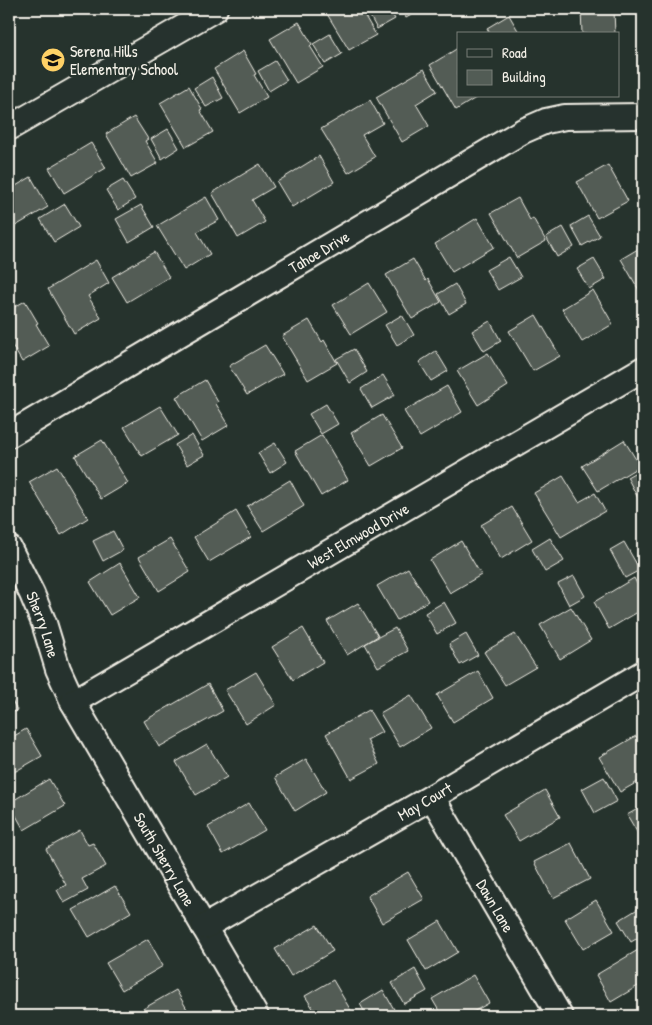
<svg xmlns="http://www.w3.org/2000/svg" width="652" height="1025" viewBox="0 0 652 1025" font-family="'Patrick Hand',sans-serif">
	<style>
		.building { fill: #525c55; stroke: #f4f1e8 }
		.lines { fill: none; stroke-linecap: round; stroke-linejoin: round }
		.minor-casing { stroke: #f4f1e8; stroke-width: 28 }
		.minor { stroke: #26332d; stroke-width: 24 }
		.labels { text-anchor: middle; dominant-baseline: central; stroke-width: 4.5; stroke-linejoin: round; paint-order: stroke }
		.poi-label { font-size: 16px; fill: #f4f1e8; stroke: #26332d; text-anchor: start }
		.street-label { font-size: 16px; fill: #f4f1e8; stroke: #26332d }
	</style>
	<rect width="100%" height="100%" fill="#26332d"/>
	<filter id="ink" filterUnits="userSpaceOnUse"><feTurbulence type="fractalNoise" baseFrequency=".02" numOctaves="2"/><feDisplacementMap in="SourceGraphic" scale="10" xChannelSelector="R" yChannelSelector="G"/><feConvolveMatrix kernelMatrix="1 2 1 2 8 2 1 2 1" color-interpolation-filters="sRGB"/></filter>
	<g filter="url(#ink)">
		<path class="building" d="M324,9H364L365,11L363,13L376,35L349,50Z
			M366,9H389L395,19L377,29Z
			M401,9H422L406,18Z
			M581,9L614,10L615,34H582Z
			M509,15L520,34H490L487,28Z
			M299,22L312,44L310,46L323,67L296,83L270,39Z
			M330,34L342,54L325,64L313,44Z
			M458,48V96H479L456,110L430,65Z
			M243,51L256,74L254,75L267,97L240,113L214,69Z
			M275,61L287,80L269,91L258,71Z
			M424,69L437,91L416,104L429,126L402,142L376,97Z
			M212,77L223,98L206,107L194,88Z
			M189,86L202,109L200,110L213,132L186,147L160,103Z
			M370,100L383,123L362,135L375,157L348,173L321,129Z
			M134,117L148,139L145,141L158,163L131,178L106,134Z
			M168,129L179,148L162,159L151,139Z
			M91,143L106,168L64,193L49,168Z
			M319,156L334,182L292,207L277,182Z
			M260,164L274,187L252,200L265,222L238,238L212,193Z
			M608,165L628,201L597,218L577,182Z
			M31,177L48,207L12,228L9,223V190Z
			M123,180L135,199L118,210L106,190Z
			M206,197L219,220L197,232L210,254L184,270L157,226Z
			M518,198L530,220L533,218L546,241L517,258L491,213Z
			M65,204L79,227L54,242L40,219Z
			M141,205L154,227L129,242L116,219Z
			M588,216L600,236L582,246L571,226Z
			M477,218L494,247L452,272L435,244Z
			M563,227L574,247L557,257L546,237Z
			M643,246V297L621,259Z
			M154,252L169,277L127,302L112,277Z
			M509,257L521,277L498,290L486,270Z
			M413,259L426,281L428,279L441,302L412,319L386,275Z
			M594,259L606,279L589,289L577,269Z
			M96,260L109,283L88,296L101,318L74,334L48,289Z
			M369,283L387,312L351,334L333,305Z
			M455,284L466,304L449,314L438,294Z
			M593,290L613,324L582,342L562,309Z
			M25,301L38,323L36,324L49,346L22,362L9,340V310Z
			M402,315L414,335L397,345L385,325Z
			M536,315L560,356L533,371L509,331Z
			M309,320L322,342L324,340L337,363L308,380L282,336Z
			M490,321L501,341L484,351L472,331Z
			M265,345L283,374L247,395L229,366Z
			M354,349L367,372L350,383L336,359Z
			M436,351L448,371L431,381L419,362Z
			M488,353L508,386L478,405L457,371Z
			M383,375L395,395L372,408L361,389Z
			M205,380L218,402L216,404L229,425L202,441L176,397Z
			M447,386L462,412L420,437L404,411Z
			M326,404L338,424L321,434L309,414Z
			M160,406L178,435L142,456L124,427Z
			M382,415L402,448L371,466L351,433Z
			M192,435L204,455L187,465L175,445Z
			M322,435L348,480L321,496L295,451Z
			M102,440L128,483L101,499L75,456Z
			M624,440L640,466L598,491L582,466Z
			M275,443L287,462L270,473L258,453Z
			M57,466L88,518L61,535L29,482Z
			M643,468V495L638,498L627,477Z
			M563,476L579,502L595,493L605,511L561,537L534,493Z
			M290,480L304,506L263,531L247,506Z
			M512,507L532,540L501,559L481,525Z
			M236,511L251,537L209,562L194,537Z
			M113,531L123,550L103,561L93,541Z
			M550,538L564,561L545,572L532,549Z
			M170,539L190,572L159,591L139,557Z
			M461,541L481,575L450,593L430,560Z
			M624,542L640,570L625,578L610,550Z
			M120,563L140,597L110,615L90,582Z
			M408,568L428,601L397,620L377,586Z
			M574,576L585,596L569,605L558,584Z
			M634,578L643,595V609L609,629L594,602Z
			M444,602L456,623L437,634L425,613Z
			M358,603L378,636L347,655L327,621Z
			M571,607L591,640L560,659L540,625Z
			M303,628L323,662L293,680L272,647Z
			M395,628L408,651L378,667L365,644Z
			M466,634L478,655L460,665L449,644Z
			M515,634L536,667L505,685L484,652Z
			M478,671L493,698L453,722L437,695Z
			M256,672L276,705L246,724L225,690Z
			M208,684L223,711L159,747L144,721Z
			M9,695L17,710L9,715Z
			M411,695L431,728L400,747L380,713Z
			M369,710L382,732L367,740L379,764L351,779L326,734Z
			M26,729L42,756L9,775V739Z
			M636,736L643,748V779L620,792L599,757Z
			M207,744L227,777L196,795L176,762Z
			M306,759L326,792L295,811L275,777Z
			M604,777L617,801L595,813L582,789Z
			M49,779L65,806L24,830L9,803Z
			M545,790L560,817L519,841L503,815Z
			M249,803L265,830L223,854L208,827Z
			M643,806V842L627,815Z
			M80,830L88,845L93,843L106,866L82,879L88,890L64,903L57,890L66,885L46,849Z
			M571,843L590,879L553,898L534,862Z
			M408,872L424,899L382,923L367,896Z
			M115,886L131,912L89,937L73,910Z
			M596,900L614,931L583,949L565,919Z
			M641,907L643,911V935L631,942L618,921Z
			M440,921L458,952L426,971L408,940Z
			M317,925L333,951L291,976L275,949Z
			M148,939L163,966L122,990L106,963Z
			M638,950L643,960V983L611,1002L596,975Z
			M415,969L427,991L404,1004L392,983Z
			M473,975L489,1003L466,1016H442L432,999Z
			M333,980L354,1016H318L305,996Z
			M176,990L191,1016H135L134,1014Z
			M383,990L395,1011L387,1016H367L360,1004Z"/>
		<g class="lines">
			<defs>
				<g id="minor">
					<path d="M9,128L215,9"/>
					<path id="s1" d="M9,435L523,131L546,121L565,117L643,116"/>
					<path id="s2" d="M9,548L32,594L44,623L58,669L73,702L256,1016"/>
					<path id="s3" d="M73,702L643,369"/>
					<path id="s4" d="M432,797L560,1016"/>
					<path id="s5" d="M204,927L432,797L643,673"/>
				</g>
			</defs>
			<use href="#minor" class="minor-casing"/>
			<use href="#minor" class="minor"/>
		</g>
	</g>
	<defs>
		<symbol id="school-disc" viewBox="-11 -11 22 22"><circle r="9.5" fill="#ffd166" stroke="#26332d"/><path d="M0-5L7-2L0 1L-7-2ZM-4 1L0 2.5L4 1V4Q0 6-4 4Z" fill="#111"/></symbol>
	</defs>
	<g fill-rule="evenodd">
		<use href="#school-disc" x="39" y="46" width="28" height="28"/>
	</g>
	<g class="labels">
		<g class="poi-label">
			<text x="70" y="51">Serena Hills<tspan x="70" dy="18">Elementary School</tspan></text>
		</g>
		<g class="street-label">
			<text stroke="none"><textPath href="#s1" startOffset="360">Tahoe Drive</textPath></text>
			<text stroke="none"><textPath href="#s3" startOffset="330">West Elmwood Drive</textPath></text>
			<text stroke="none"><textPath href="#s2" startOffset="84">Sherry Lane</textPath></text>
			<text stroke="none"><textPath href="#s5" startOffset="254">May Court</textPath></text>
			<text stroke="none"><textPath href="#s2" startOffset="349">South Sherry Lane</textPath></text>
			<text stroke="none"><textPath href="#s4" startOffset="126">Dawn Lane</textPath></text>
		</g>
	</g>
	<rect width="652" height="1025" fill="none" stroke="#26332d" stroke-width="30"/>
	<rect x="15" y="15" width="622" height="995" fill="none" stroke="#f4f1e8" stroke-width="2" filter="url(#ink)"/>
	<rect x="457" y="32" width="162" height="65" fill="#26332d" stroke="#787f78"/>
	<rect x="467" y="49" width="25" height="8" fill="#26332d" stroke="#787f78"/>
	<text x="502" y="58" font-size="15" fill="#f4f1e8">Road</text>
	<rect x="467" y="70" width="25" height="15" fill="#525c55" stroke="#787f78"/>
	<text x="502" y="82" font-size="15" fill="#f4f1e8">Building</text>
</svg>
